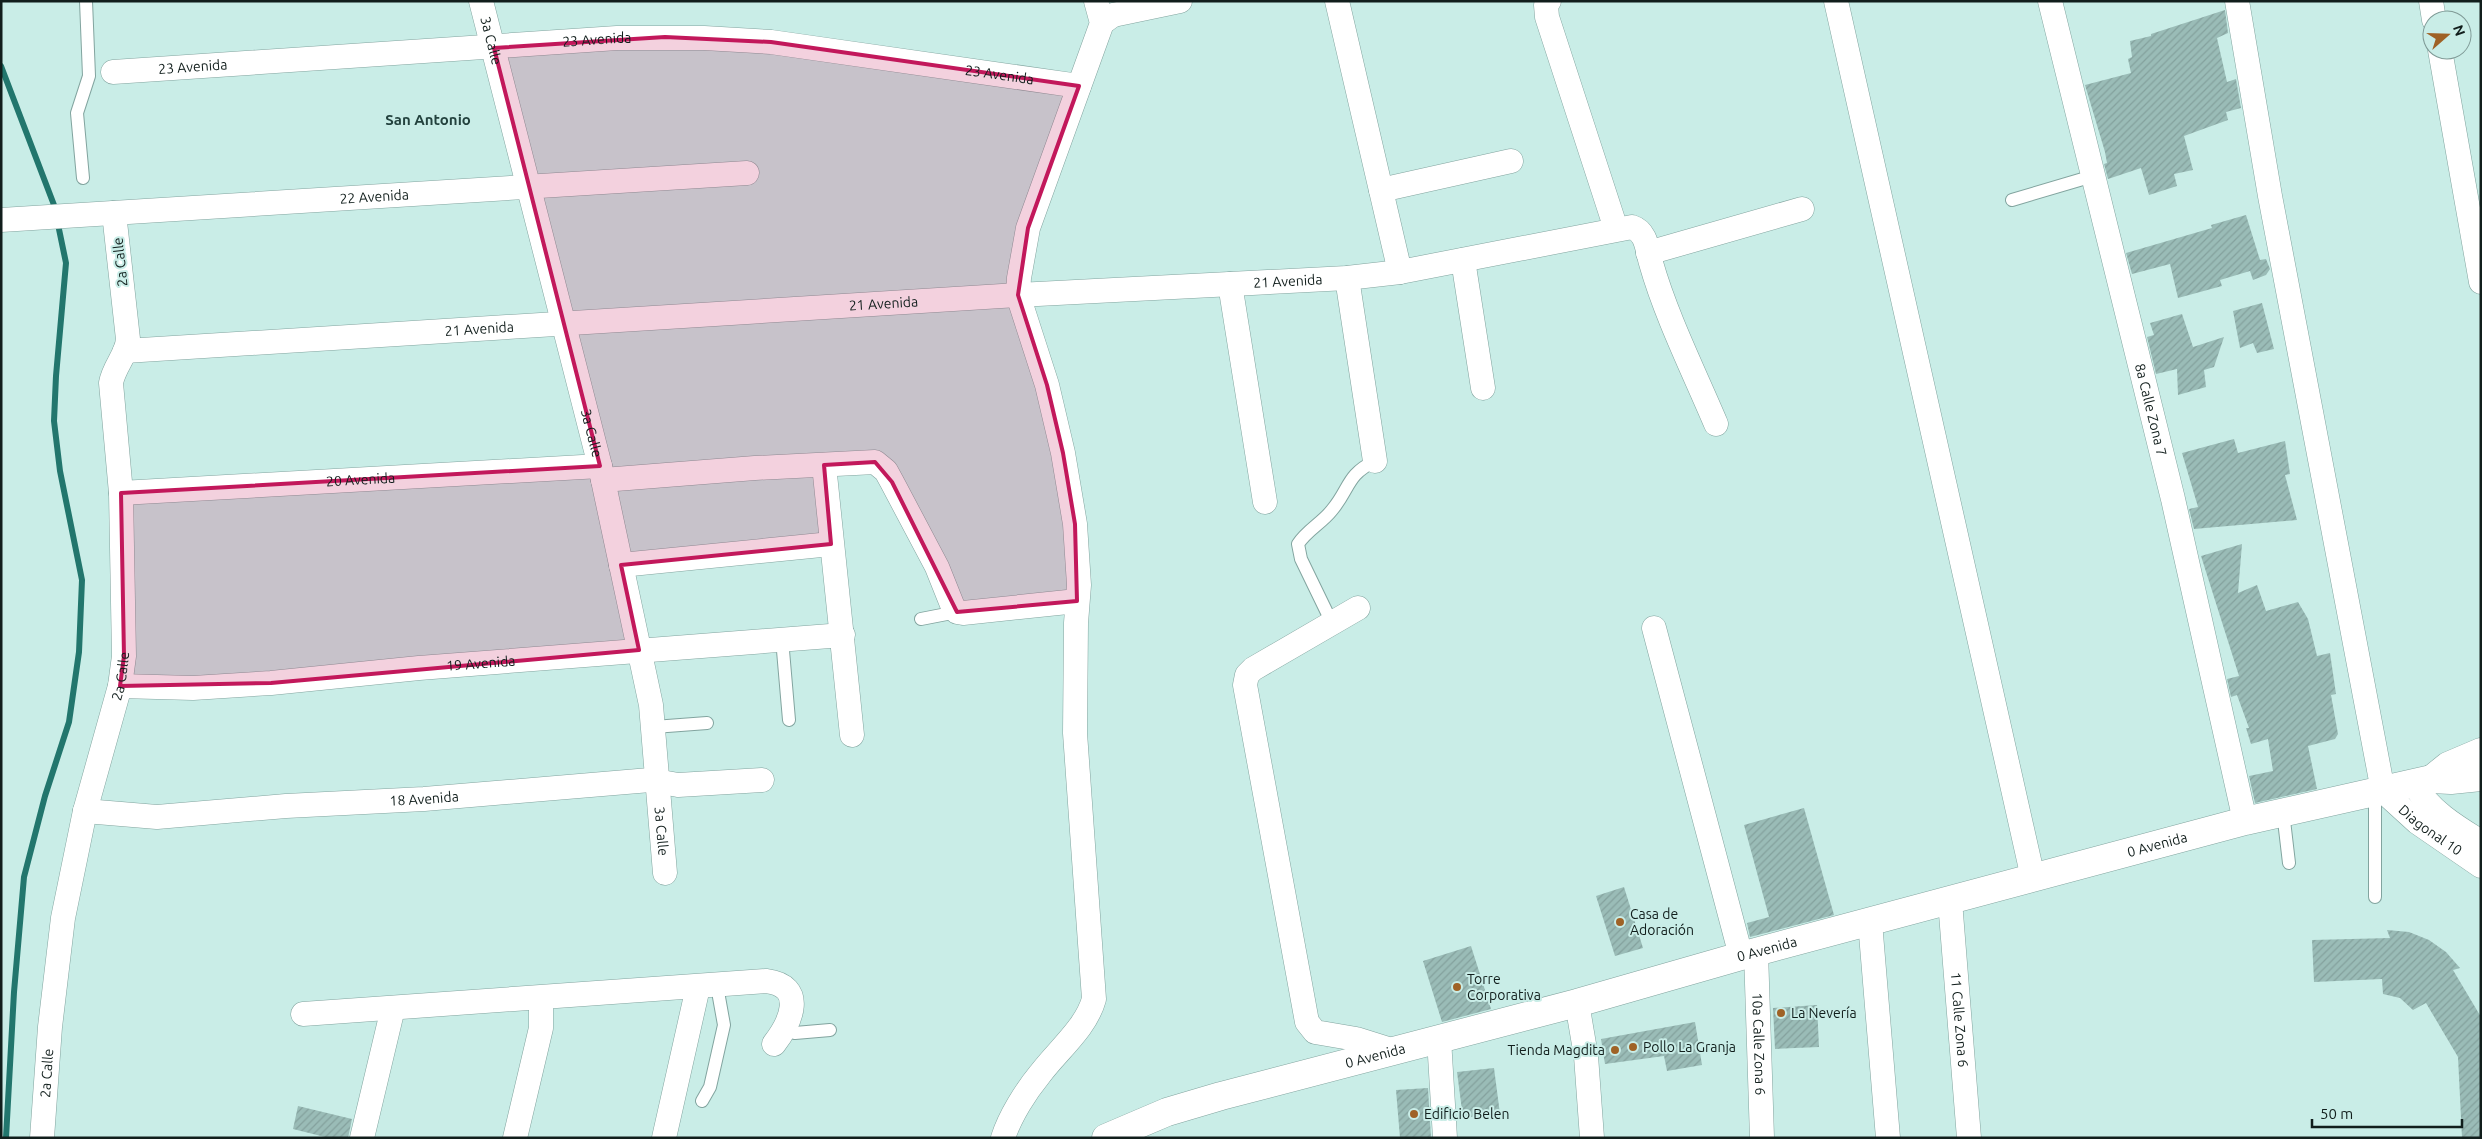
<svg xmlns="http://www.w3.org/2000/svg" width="2482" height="1139" viewBox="0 0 2482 1139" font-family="Ubuntu,sans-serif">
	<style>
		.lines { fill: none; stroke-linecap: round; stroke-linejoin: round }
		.stream { stroke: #22766d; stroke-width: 6 }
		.building { fill: url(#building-hatch) }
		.service-casing { stroke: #82a49f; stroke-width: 14 }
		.minor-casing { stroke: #82a49f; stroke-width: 25 }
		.tertiary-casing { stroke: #82a49f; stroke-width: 29 }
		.service { stroke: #fff; stroke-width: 12 }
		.minor { stroke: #fff; stroke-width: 24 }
		.tertiary { stroke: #fff; stroke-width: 28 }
		.marked { fill: #c2185b; fill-opacity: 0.2; stroke: #c2185b; stroke-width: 4; stroke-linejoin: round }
		.poi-dot { fill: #9f6226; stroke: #c9ede7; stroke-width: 2 }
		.labels { text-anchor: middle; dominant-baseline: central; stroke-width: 4; stroke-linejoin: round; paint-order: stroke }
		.street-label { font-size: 14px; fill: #111e1c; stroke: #c9ede7 }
		.poi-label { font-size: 14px; fill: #111e1c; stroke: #c9ede7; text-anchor: start }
		.neighbourhood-label { font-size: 15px; font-weight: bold; fill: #23423e; stroke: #c9ede7 }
	</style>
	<defs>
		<pattern id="building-hatch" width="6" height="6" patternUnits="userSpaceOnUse" patternTransform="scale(1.25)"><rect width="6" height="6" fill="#9abcb7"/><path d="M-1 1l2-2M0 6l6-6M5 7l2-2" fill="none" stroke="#84a19d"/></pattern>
	</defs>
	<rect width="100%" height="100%" fill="#c9ede7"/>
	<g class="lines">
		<path class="stream" d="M1,66L54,205L66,263L56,376L54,421L60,471L82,580L79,652L69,722L45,796L24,877L14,992L6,1138"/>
	</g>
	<path class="building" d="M2225,10L2228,33L2217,38L2227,82L2236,79L2241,108L2226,112L2228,120L2184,136L2193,170L2174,174L2177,186L2149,195L2141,168L2108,179L2104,164L2107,163L2105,152L2085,85L2131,73L2128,59L2132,57L2130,41L2151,36V34Z
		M2246,215L2260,260L2266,259L2270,269L2266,275L2253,280L2250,271L2220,280L2222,286L2178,298L2170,264L2132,274L2126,253L2212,228L2211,225Z
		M2262,303L2274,349L2257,353L2253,343L2240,348L2233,311Z
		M2182,314L2193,347L2224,337L2214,367L2204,370L2206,387L2178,395L2177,369L2156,374L2147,337L2154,335L2150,323Z
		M2234,439L2238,453L2285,441L2290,474L2285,475L2297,520L2194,529L2189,509L2198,507L2182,453Z
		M2242,544L2238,593L2257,585L2266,611L2298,602L2308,619L2317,656L2330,653L2336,694L2331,695L2338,734L2335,739L2308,746L2317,789L2255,803L2249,776L2273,771L2268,739L2251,744L2246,728H2249L2237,695L2231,697L2227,679L2239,676L2201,556Z
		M1804,808L1834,915L1750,937L1747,923L1769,917L1744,825Z
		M1624,887L1643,948L1615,956L1596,896Z
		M2387,930L2409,932L2429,940L2446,952L2460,968L2453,970L2481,1017V1138H2462L2458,1057L2426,1003L2413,1010L2400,998L2383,994L2382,979L2314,982L2312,940L2390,938Z
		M1471,946L1491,1009L1442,1022L1423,961Z
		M1817,1005L1819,1047L1775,1049L1773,1008Z
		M1695,1022L1702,1065L1667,1071L1664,1056L1605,1064L1601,1039Z
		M1494,1068L1500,1114L1463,1118L1457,1072Z
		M1428,1088L1431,1138H1400L1396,1090Z
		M298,1106L352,1119L348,1138H329L293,1129Z"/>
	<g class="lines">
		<defs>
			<path id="service" d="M83,178L77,113L89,76L86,1
				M2012,200L2093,176
				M921,619L957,612
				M1332,623L1301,559L1298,544C1307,530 1322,523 1332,510C1350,489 1346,475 1375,461
				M782,639L789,720
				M654,727L707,723
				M2283,812L2289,863
				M2375,897V793
				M787,1024L789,1031L795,1033L830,1030
				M702,1101L710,1087L724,1025L717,986"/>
			<g id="minor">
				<path id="s1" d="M481,1L600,466L651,705L665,873"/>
				<path d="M1337,1L1400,272"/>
				<path d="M1549,1L1546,5L1547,17L1616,229"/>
				<path d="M1836,1L2033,878"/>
				<path id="s2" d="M2050,1L2173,499L2245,821"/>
				<path id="s3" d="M2237,1L2270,196L2383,791L2417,822L2481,866"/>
				<path d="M2431,1L2434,20"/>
				<path d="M1102,23L1113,15L1180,1"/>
				<path d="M2440,50L2481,282"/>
				<path id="s4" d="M113,72L617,38H704L771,42L1079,86"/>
				<path d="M1381,190L1511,161"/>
				<path id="s5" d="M1,220L747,173"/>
				<path d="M1648,253L1802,209"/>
				<path d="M1463,260L1483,388"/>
				<path d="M1347,278L1375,461"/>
				<path d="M1230,284L1265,502"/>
				<path id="s6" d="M125,351L1018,295L1347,278L1400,272L1632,227C1647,232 1647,250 1651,263C1666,316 1694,372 1716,424"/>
				<path d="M824,465L852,735"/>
				<path d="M603,480L755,468L875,462L886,471L892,482L937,567L953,607L957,612L963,613L1077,601"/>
				<path id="s7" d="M121,493L600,466"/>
				<path d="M621,565L831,544"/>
				<path d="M1358,608L1253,669L1247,675L1245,685L1307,1022L1315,1032L1356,1039L1391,1050"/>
				<path d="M1654,628L1741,956"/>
				<path id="s8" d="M120,686L193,688L271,683L419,668L843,635"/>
				<path d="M2414,784C2430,811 2455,826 2481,842"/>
				<path id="s9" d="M85,811L157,817L286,806L424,799L650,780L678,785L762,780"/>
				<path id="s10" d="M1950,901L1969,1138"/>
				<path d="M1870,922L1888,1138"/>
				<path id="s11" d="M1756,952L1762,1138"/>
				<path d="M1577,1003L1586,1056L1592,1138"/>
				<path d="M303,1014L766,981C807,986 791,1022 774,1044"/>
				<path d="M1439,1039L1445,1138"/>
				<path id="s12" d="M42,1138L50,1027L63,918L85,811L120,686L124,656L121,493L111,383C114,366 127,355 128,339L114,213"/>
				<path d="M362,1138L393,1008"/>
				<path d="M515,1138L541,1028V998"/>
				<path d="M664,1138L698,987"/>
				<path d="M1003,1138C1010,1116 1026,1091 1040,1074C1058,1050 1086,1028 1094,999L1075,733L1076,623L1079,585L1075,524L1063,453L1047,385L1018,295L1019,278L1028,228L1102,23L1096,1"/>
			</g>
			<g id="tertiary">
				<path d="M2432,779L2448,766L2481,752"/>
				<path id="s13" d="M1106,1138L1167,1112L1221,1096L1577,1003L1741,956L2245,821L2432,779L2451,780L2481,777"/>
			</g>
		</defs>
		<use href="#service" class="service-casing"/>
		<use href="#minor" class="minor-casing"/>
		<use href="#tertiary" class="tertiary-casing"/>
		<use href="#service" class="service"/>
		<use href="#minor" class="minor"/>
		<use href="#tertiary" class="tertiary"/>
	</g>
	<path class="marked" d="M665,37L771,42L1079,86L1028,228L1018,295L1047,385L1063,453L1075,524L1077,601L957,612L892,482L875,462L824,465L831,544L621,565L639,650L271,683L120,686L124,656L121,493L600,466L494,48Z"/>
	<g class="poi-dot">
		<circle cx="1620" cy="922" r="5"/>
		<circle cx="1457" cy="987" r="5"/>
		<circle cx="1781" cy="1013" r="5"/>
		<circle cx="1633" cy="1047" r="5"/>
		<circle cx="1615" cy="1050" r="5"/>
		<circle cx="1414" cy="1114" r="5"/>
	</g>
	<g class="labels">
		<g class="street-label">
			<text stroke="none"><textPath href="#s4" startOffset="485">23 Avenida</textPath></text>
			<text stroke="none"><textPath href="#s1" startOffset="41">3a Calle</textPath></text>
			<text stroke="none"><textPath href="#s4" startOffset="80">23 Avenida</textPath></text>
			<text stroke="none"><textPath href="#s4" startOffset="890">23 Avenida</textPath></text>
			<text stroke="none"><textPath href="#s5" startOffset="374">22 Avenida</textPath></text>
			<text transform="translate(120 262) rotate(-96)">2a Calle</text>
			<text stroke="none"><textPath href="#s6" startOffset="1165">21 Avenida</textPath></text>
			<text stroke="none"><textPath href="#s6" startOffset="760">21 Avenida</textPath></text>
			<text stroke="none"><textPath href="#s6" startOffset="355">21 Avenida</textPath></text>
			<text stroke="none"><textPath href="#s2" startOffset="421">8a Calle Zona 7</textPath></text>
			<text stroke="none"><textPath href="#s1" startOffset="446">3a Calle</textPath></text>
			<text stroke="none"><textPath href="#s7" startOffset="240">20 Avenida</textPath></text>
			<text stroke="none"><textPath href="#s8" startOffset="362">19 Avenida</textPath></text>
			<text stroke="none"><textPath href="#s12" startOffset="470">2a Calle</textPath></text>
			<text stroke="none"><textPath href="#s9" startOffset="340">18 Avenida</textPath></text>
			<text stroke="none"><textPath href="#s3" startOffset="865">Diagonal 10</textPath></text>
			<text stroke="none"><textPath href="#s1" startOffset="851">3a Calle</textPath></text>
			<text stroke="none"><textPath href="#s13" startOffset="1092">0 Avenida</textPath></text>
			<text stroke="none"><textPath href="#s13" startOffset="688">0 Avenida</textPath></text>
			<text stroke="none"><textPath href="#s10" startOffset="119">11 Calle Zona 6</textPath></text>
			<text stroke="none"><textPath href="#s11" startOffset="92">10a Calle Zona 6</textPath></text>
			<text stroke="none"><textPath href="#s13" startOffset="282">0 Avenida</textPath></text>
			<text stroke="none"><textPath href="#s12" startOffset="65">2a Calle</textPath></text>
		</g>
		<g class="poi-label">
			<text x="1630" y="914">Casa de<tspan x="1630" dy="16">Adoración</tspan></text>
			<text x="1467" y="979">Torre<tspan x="1467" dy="16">Corporativa</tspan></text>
			<text x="1791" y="1013">La Nevería</text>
			<text x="1643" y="1047">Pollo La Granja</text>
			<text x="1605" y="1050" text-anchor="end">Tienda Magdita</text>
			<text x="1424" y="1114">Edificio Belen</text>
		</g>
		<g class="neighbourhood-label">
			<text x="428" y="119">San Antonio</text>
		</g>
	</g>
	<rect width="2482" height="1139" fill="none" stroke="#111e1c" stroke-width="5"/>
	<g transform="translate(2447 35) rotate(70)"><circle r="24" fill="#c9ede7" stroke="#7f9a96"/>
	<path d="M0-4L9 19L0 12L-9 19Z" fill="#9f6226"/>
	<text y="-8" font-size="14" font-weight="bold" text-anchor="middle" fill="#111e1c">N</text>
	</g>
	<path d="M2312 1119v8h150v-8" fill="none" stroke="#111e1c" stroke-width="2.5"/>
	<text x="2320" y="1119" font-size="15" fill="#111e1c" stroke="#c9ede7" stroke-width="4" paint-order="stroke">50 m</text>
</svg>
